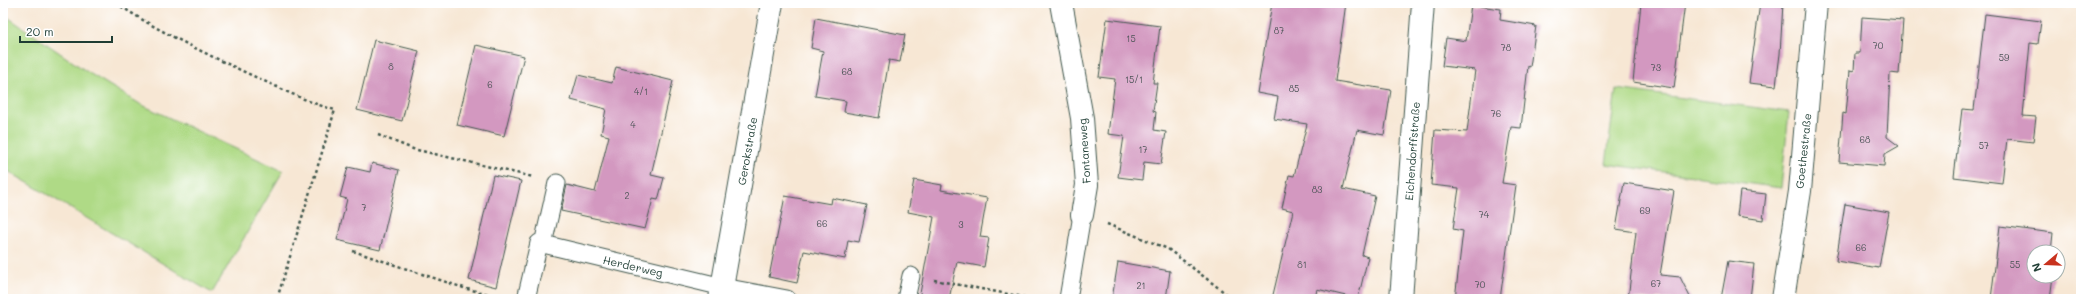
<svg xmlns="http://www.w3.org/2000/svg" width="2084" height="302" viewBox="0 0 2084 302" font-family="Mali,sans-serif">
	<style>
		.grass { fill: #afda86; stroke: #678c5d }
		.building { fill: #d398c0 }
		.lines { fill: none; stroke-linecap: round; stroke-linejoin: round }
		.lane-casing { stroke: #3f564c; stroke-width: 19 }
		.street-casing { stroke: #3f564c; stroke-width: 24 }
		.path { stroke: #3f564c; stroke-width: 2.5; stroke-dasharray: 3 3; stroke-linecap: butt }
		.lane { stroke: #fff; stroke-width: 17 }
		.street { stroke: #fff; stroke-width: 22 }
		.labels { text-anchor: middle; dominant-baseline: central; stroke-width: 3; stroke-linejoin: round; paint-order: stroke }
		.number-label { font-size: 9px; fill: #4c5457 }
		.street-label { font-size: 11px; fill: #1f3d34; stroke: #fff }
	</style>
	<rect width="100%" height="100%" fill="#fff"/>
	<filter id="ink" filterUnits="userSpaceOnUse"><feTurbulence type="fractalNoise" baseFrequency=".025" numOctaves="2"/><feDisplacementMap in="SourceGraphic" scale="8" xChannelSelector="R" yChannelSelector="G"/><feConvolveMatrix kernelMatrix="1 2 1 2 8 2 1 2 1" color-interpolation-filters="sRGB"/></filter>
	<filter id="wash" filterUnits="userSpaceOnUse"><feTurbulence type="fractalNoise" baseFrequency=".012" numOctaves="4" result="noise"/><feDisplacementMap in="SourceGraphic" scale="16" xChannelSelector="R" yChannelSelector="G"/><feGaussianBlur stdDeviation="0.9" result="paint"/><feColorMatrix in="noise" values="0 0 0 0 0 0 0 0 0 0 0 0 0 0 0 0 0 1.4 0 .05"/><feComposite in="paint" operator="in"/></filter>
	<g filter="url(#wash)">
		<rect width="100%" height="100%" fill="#f7e7d4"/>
		<path class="grass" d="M3,14L89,73L140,104L283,171L212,293L3,168Z
			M1616,89L1789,112L1781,188L1606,164Z"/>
		<g id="blocks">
			<path class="building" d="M1272,3H1346L1335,81L1391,90L1384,135L1357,130L1343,189L1375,196L1362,255L1368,257L1358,299L1317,289L1315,299H1272L1293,211L1282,208L1289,175L1294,176L1307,124L1274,119L1278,97L1257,93Z
				M1641,3H1685L1674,88L1633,82Z
				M1760,3H1783L1780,54L1776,86L1749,83Z
				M1471,5L1501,9L1500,20L1536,26L1530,67L1528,66L1521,128L1511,127L1502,183L1516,185L1500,299H1455L1463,231L1453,229L1459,188L1431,185L1435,130L1467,132L1475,70L1442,66L1446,38L1466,41Z
				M1985,14L2041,21L2038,44L2030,43L2023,116L2036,117L2033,142L2007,139L2002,183L1954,177L1962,109L1974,110Z
				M1862,17L1903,20L1899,74L1890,73L1887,137L1899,146L1885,154L1884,166L1839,162L1843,113L1846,114L1850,70L1854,71L1855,53H1860Z
				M816,18L905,35L900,62L889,60L879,118L844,112L846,101L815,96L823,51L811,48Z
				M1107,19L1160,26L1153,83H1157L1153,111L1156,112L1154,130L1166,132L1161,164L1144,162L1142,180L1118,177L1124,136L1108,134L1115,79L1099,77Z
				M374,40L419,51L402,121L357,110Z
				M476,45L524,56L504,136L457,125Z
				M616,67L673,81L651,175L664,178L658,200L653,199L645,229L561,211L567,185L595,192L609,136L601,134L606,109L571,100L578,75L612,83Z
				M372,163L399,170L380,250L337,240L347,199L340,197L348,167L370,172Z
				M493,175L521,181L496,287L469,280Z
				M914,180L942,185L941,190L987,198L980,237L989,238L984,267L957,262L949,299H919L934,217L908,212Z
				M1624,183L1674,191L1660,275L1680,277L1691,299H1628L1636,232L1616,229Z
				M1740,191L1766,194L1763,220L1737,216Z
				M785,196L831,204L832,198L867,205L859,242L848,240L845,259L804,251L797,283L769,277Z
				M1845,204L1889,212L1879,268L1836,261Z
				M2000,226L2053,233L2051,252H2034V276H2053L2050,299H1991Z
				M1728,261L1754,264L1750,299H1721Z
				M1118,262L1170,271L1166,299H1112Z"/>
		</g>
	</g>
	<g filter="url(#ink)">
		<use href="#blocks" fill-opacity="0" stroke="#3f564c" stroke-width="1"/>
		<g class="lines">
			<defs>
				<path id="lane" d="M543,244L557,183
					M526,299L539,243L723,287L787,299
					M906,299L911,276
					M1068,299L1082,215"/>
				<path id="street" d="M1061,3L1082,118L1087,185L1082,215
					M720,299L772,3
					M1401,299L1423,3
					M1783,299L1800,191L1816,3"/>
			</defs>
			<use href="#lane" class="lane-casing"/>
			<use href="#street" class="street-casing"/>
			<path class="path" d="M116,3C159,32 205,53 251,75C278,87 306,102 335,110L277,299
				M378,135L413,149L533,177
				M1107,224L1168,249L1233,299
				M353,251L467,289L502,297
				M934,280L1034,299"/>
			<use href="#lane" class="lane"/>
			<use href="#street" class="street"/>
		</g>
	</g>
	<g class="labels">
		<g class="number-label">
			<text x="1279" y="30">87</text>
			<text x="1131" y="38">15</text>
			<text x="1878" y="45">70</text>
			<text x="1506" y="47">78</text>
			<text x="2004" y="57">59</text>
			<text x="391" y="66">8</text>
			<text x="1656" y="67">73</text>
			<text x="847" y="71">68</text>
			<text x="1134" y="79">15/1</text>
			<text x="490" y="84">6</text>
			<text x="1294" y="88">85</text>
			<text x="641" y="91">4/1</text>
			<text x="1496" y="113">76</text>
			<text x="633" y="124">4</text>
			<text x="1865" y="139">68</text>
			<text x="1984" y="145">57</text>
			<text x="1143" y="149">17</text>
			<text x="1317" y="189">83</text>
			<text x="627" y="195">2</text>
			<text x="364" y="207">7</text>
			<text x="1645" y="210">69</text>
			<text x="1484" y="214">74</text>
			<text x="822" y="223">66</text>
			<text x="961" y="224">3</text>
			<text x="1861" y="247">66</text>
			<text x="1302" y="264">81</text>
			<text x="2015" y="264">55</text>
			<text x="1656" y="283">67</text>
			<text x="1480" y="284">70</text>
			<text x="1141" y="285">21</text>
		</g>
		<g class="street-label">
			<text transform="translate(747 151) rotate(-80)">Gerokstraße</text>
			<text transform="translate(1084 151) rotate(-94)">Fontaneweg</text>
			<text transform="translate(1412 151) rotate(-86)">Eichendorffstraße</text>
			<text transform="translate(1803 151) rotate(-84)">Goethestraße</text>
			<text transform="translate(633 266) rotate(13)">Herderweg</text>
		</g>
	</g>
	<rect width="2084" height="302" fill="none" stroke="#fff" stroke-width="16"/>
	<g transform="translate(2046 264) rotate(251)"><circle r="19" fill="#ffffff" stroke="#a5b1ae"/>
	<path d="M0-3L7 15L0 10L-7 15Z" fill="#c8321e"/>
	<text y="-6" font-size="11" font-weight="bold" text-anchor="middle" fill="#1f3d34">N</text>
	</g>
	<path d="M20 36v6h92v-6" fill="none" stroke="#1f3d34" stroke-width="2"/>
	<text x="26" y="36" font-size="12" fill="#1f3d34" stroke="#ffffff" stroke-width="3" paint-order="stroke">20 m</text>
</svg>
